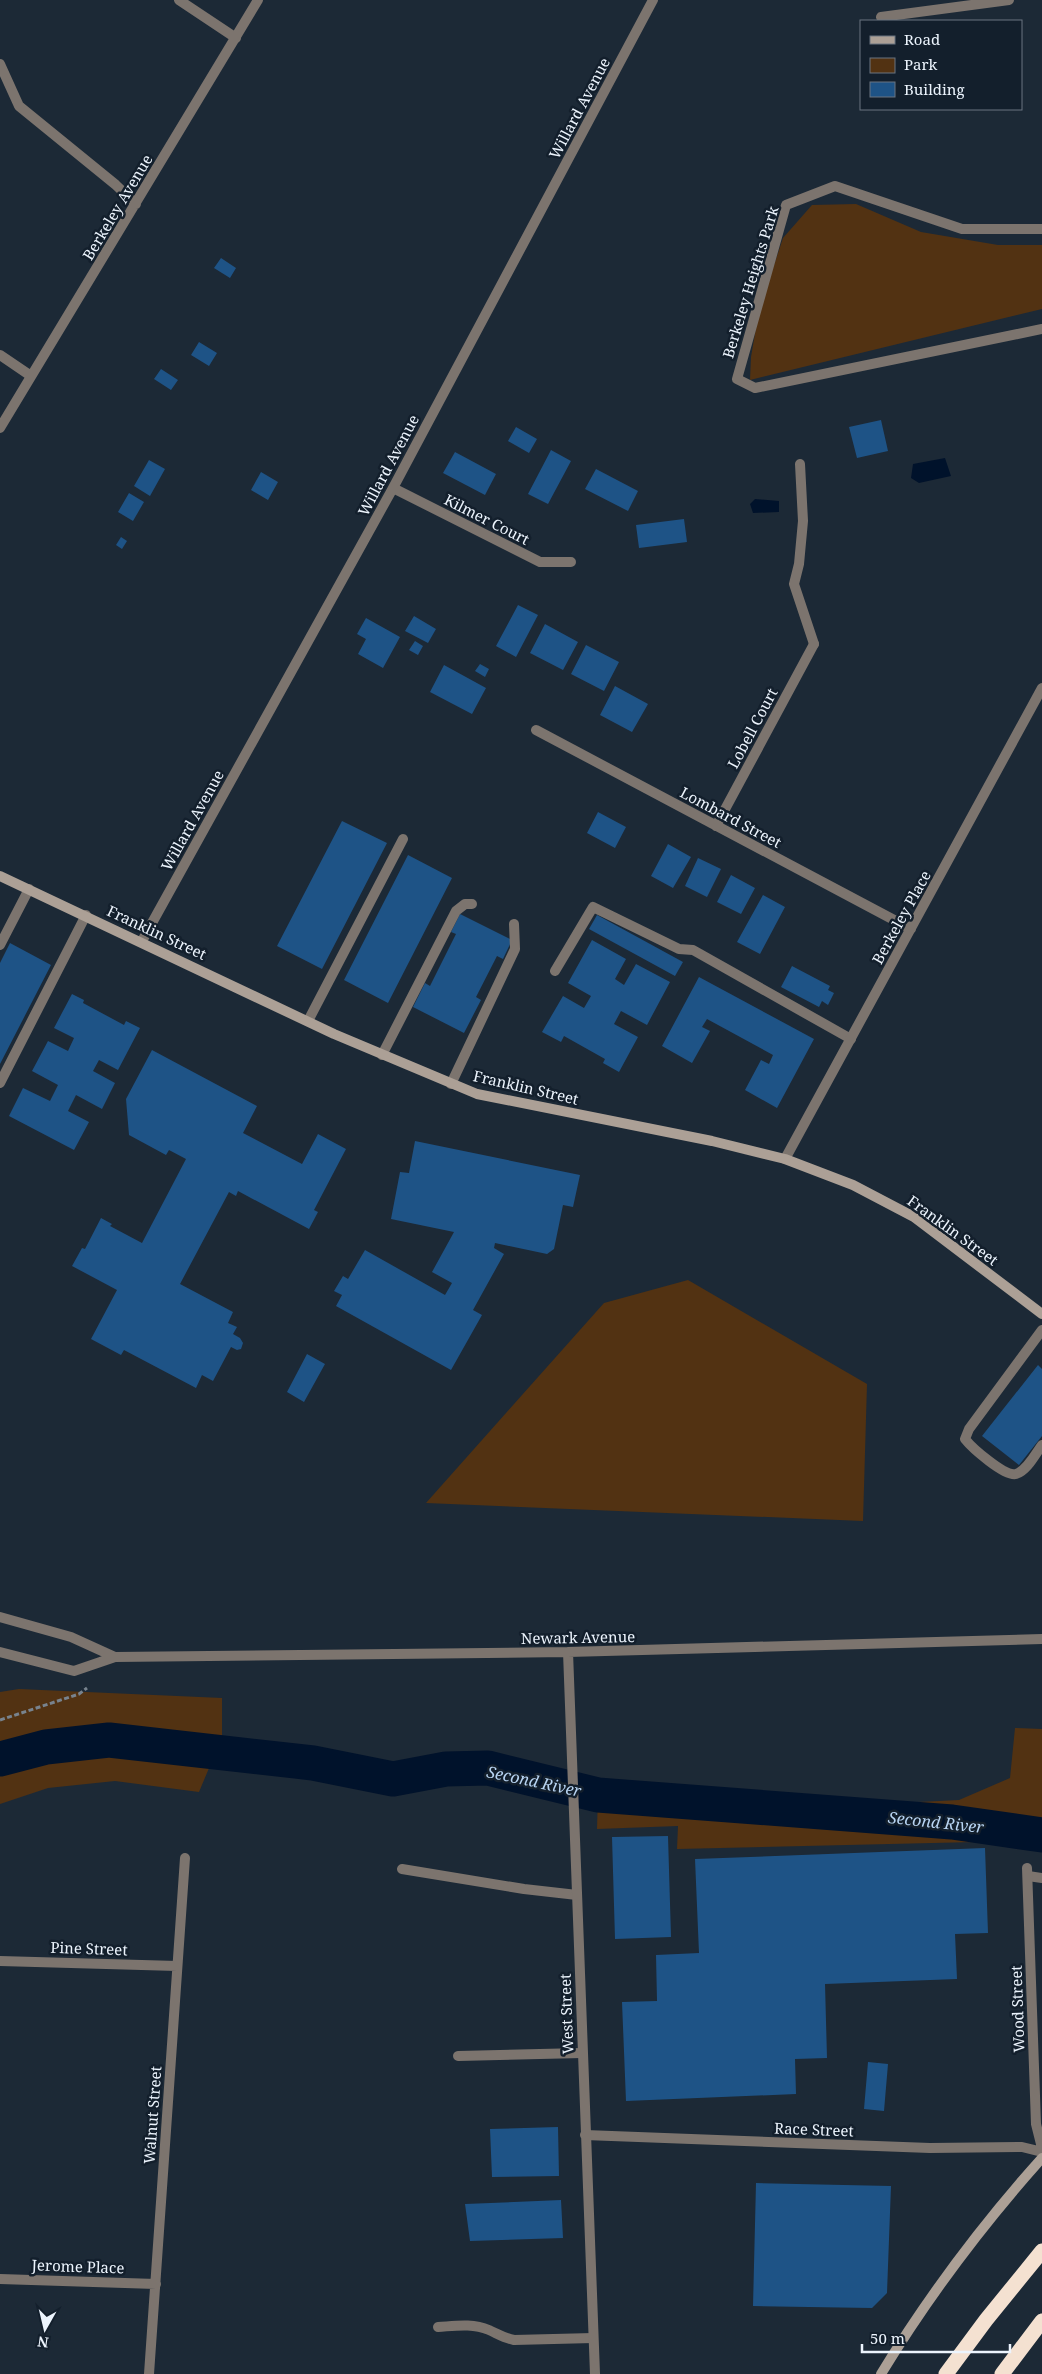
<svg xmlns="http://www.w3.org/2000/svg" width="1042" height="2374" viewBox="0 0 1042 2374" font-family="'Noto Serif',serif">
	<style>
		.green { fill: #523212 }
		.water { fill: #00122b }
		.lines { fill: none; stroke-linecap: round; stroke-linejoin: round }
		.river { stroke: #00122b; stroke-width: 35 }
		.building { fill: #1e5386 }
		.path { stroke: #78838e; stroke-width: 3; stroke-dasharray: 5 2.5; stroke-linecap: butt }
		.service { stroke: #7c746e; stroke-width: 10 }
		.minor { stroke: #7c746e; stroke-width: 10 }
		.secondary { stroke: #aca096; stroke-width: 10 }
		.motorway { stroke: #f4e1d1; stroke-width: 15 }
		.labels { text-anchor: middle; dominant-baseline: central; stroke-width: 5; stroke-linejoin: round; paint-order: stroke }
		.street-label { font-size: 15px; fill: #ecf4fd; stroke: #131f2c }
		.water-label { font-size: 16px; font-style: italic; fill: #b8d4f2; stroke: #131f2c }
	</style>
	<rect width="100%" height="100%" fill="#1c2936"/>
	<path class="green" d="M856,204L921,232L998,245H1042V309L750,380L751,357L759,310L783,238L812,205Z
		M688,1280L867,1384L863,1521L426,1503L604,1303Z
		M19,1689L222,1698V1737L199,1792L115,1781L48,1788L0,1804V1692Z
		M1015,1728L1042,1729V1832L975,1842L677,1849L678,1826L597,1829L598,1795L777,1809L959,1800L1010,1778Z"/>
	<path class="water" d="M945,458L951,476L919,483L911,478L913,464Z
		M755,499L779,501V512L753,513L750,504Z"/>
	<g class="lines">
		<path class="river" d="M0,1759L46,1747L109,1740L313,1763L393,1779L446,1769L488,1768L598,1795L952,1822L1042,1835"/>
	</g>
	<path class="building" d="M221,258L236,268L230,278L214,268Z
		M199,342L217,353L209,366L191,355Z
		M161,369L178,380L171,390L154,379Z
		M881,420L888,451L857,458L849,427Z
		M516,427L537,439L529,453L508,441Z
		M551,450L571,461L548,504L528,494Z
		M455,452L496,474L485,495L443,473Z
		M149,460L165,469L150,496L134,486Z
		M596,469L638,491L628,511L585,489Z
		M261,472L278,482L268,500L251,490Z
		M129,493L144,502L133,521L118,512Z
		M684,519L687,542L639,548L636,525Z
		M121,537L127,541L122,549L116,545Z
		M518,605L538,615L516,657L496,646Z
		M414,616L436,629L428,643L405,631Z
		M366,618L400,637L383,668L358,654L366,639L357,634Z
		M545,624L578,642L563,670L530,653Z
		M415,641L423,646L418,655L409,650Z
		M586,645L619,662L604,691L571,674Z
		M480,664L489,669L485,677L475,671Z
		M444,665L486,688L472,714L430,692Z
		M615,686L648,704L632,732L600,715Z
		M598,812L626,827L615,848L587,833Z
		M342,821L387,843L322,969L277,946Z
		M668,844L691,857L673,888L651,876Z
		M408,855L452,878L388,1003L344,980Z
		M698,858L721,869L707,897L685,886Z
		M731,875L755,888L741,914L717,902Z
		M763,895L785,907L760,954L737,942Z
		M460,914L512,940L503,959L497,956L476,997L481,1000L464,1033L413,1007L425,983L430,986L456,934L451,932Z
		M597,915L683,962L675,976L589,929Z
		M592,940L626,959L615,979L624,985L636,964L670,982L647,1025L621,1011L614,1024L638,1037L619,1072L603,1063L605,1059L564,1036L561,1042L542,1032L563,996L584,1008L591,996L568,983Z
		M10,943L51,965L0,1064V963Z
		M792,966L830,986L828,990L834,993L828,1005L822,1001L819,1007L781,987Z
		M699,977L814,1039L777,1108L745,1090L761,1060L769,1064L773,1055L707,1019L702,1027L710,1031L692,1063L662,1046Z
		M72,994L84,1000L83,1003L124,1025L126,1021L140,1028L118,1070L99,1060L93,1071L115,1083L102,1109L76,1095L68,1111L89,1122L74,1150L9,1116L23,1088L50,1101L58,1085L32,1071L48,1041L68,1051L74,1038L54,1028Z
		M152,1050L257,1106L243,1133L302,1164L318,1134L346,1149L314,1210L318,1212L309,1229L238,1191L236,1196L229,1192L180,1284L233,1312L228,1323L237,1327L233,1334L240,1338L243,1343L241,1349L237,1350L231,1347L213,1381L202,1375L196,1388L124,1350L121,1355L91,1339L117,1290L72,1266L82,1248L85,1249L101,1218L112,1224L110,1226L142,1243L186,1159L169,1150L166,1155L129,1135L126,1099Z
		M415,1141L580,1175L573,1207L563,1205L554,1249L547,1254L495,1243L494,1248L504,1254L473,1310L482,1315L451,1370L336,1306L342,1295L334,1291L343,1276L348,1279L365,1250L445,1295L452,1283L432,1272L454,1232L391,1219L400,1172L409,1173Z
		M307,1354L325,1364L304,1402L287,1392Z
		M1038,1365L1042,1369V1436L1019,1465L982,1436Z
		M668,1836L671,1937L615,1939L612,1837Z
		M985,1848L988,1933L955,1934L957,1979L825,1984L827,2058L795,2059L796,2094L626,2101L622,2002L657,2001L656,1955L699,1953L695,1859Z
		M868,2062L888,2064L884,2111L864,2109Z
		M558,2127L559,2176L492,2177L490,2129Z
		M756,2183L891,2186L887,2293L872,2308L753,2306Z
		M561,2200L563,2238L470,2241L465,2204Z"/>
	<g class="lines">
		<path class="path" d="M0,1720L79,1694L87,1688"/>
		<path class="service" d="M881,17L1009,0
			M800,464L803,521L799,564L794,584L814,644
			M0,945L29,889
			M555,971L593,907L679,949L693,950L851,1039
			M308,1021L403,839
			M382,1055L456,911L465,904H472
			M0,1083L86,915
			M451,1084L515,949L514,924
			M1042,1330L969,1429L965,1439C972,1448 1005,1477 1016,1474C1027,1471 1036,1453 1042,1445
			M402,1869L524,1889L577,1895
			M1028,1876L1042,1878
			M458,2056L582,2053
			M438,2327C455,2326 472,2323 489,2330C498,2334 504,2338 514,2340L593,2338"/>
		<path class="minor" d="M179,0L236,38
			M0,64L19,106L116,185L136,204
			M1042,229H962L835,186L786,205L737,379L755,388L1042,329
			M0,355L31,376
			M0,428L258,0
			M393,488L540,562H571
			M536,730L911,929
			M716,826L814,644
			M142,941L393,488L653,0
			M785,1159L1042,688
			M0,1617L71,1637L115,1657
			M0,1652L74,1671L115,1657L568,1652L1042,1639
			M568,1652L595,2374
			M1027,1868L1036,2124L1042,2148
			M0,1961L177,1966
			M585,2135L930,2148L1022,2147L1042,2152
			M0,2279L156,2284
			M149,2374L185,1858"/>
		<path class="secondary" d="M0,876L334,1034L477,1094L712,1141L785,1159L853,1185L914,1217L1042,1314
			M881,2374C928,2297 982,2225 1042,2158"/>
		<path class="motorway" d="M946,2374L986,2320L1042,2251
			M1002,2374L1042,2321"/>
	</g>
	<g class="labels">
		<g class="street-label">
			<text transform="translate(579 108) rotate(-62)">Willard Avenue</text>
			<text transform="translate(117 207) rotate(-59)">Berkeley Avenue</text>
			<text transform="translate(750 282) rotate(-73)">Berkeley Heights Park</text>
			<text transform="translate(388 465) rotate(-62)">Willard Avenue</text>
			<text transform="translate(487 519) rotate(27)">Kilmer Court</text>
			<text transform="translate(752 728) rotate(-62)">Lobell Court</text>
			<text transform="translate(731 817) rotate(28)">Lombard Street</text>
			<text transform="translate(192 820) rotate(-61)">Willard Avenue</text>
			<text transform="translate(901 917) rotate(-61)">Berkeley Place</text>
			<text transform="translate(157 932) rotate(25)">Franklin Street</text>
			<text transform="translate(526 1087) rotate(13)">Franklin Street</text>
			<text transform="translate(953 1230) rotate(36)">Franklin Street</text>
			<text transform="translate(578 1637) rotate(-1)">Newark Avenue</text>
			<text transform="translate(89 1948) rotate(2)">Pine Street</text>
			<text transform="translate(1017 2009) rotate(-92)">Wood Street</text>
			<text transform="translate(566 2014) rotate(-92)">West Street</text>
			<text transform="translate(152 2115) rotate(-86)">Walnut Street</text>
			<text transform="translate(814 2129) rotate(2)">Race Street</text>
			<text transform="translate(78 2266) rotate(2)">Jerome Place</text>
		</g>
		<g class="water-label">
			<text transform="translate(534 1781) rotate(12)">Second River</text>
			<text transform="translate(936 1822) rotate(6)">Second River</text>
		</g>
	</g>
	<rect x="860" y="20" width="162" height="90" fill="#131f2c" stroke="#6a7480"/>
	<rect x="870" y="36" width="25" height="8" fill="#aca096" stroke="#6a7480"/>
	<text x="904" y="45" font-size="15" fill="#ecf4fd">Road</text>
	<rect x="870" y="58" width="25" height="15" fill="#523212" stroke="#6a7480"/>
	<text x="904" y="70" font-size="15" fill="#ecf4fd">Park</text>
	<rect x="870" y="82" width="25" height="15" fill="#1e5386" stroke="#6a7480"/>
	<text x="904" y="95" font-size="15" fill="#ecf4fd">Building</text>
	<g transform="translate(45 2329) rotate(188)" stroke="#131f2c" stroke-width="4" paint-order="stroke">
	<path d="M0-4L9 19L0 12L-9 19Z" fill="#ecf4fd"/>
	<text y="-8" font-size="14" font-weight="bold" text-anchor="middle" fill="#ecf4fd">N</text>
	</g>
	<path d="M862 2344v8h148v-8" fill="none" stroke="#ecf4fd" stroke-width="2.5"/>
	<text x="870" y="2344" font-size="15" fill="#ecf4fd" stroke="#131f2c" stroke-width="4" paint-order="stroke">50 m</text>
</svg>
